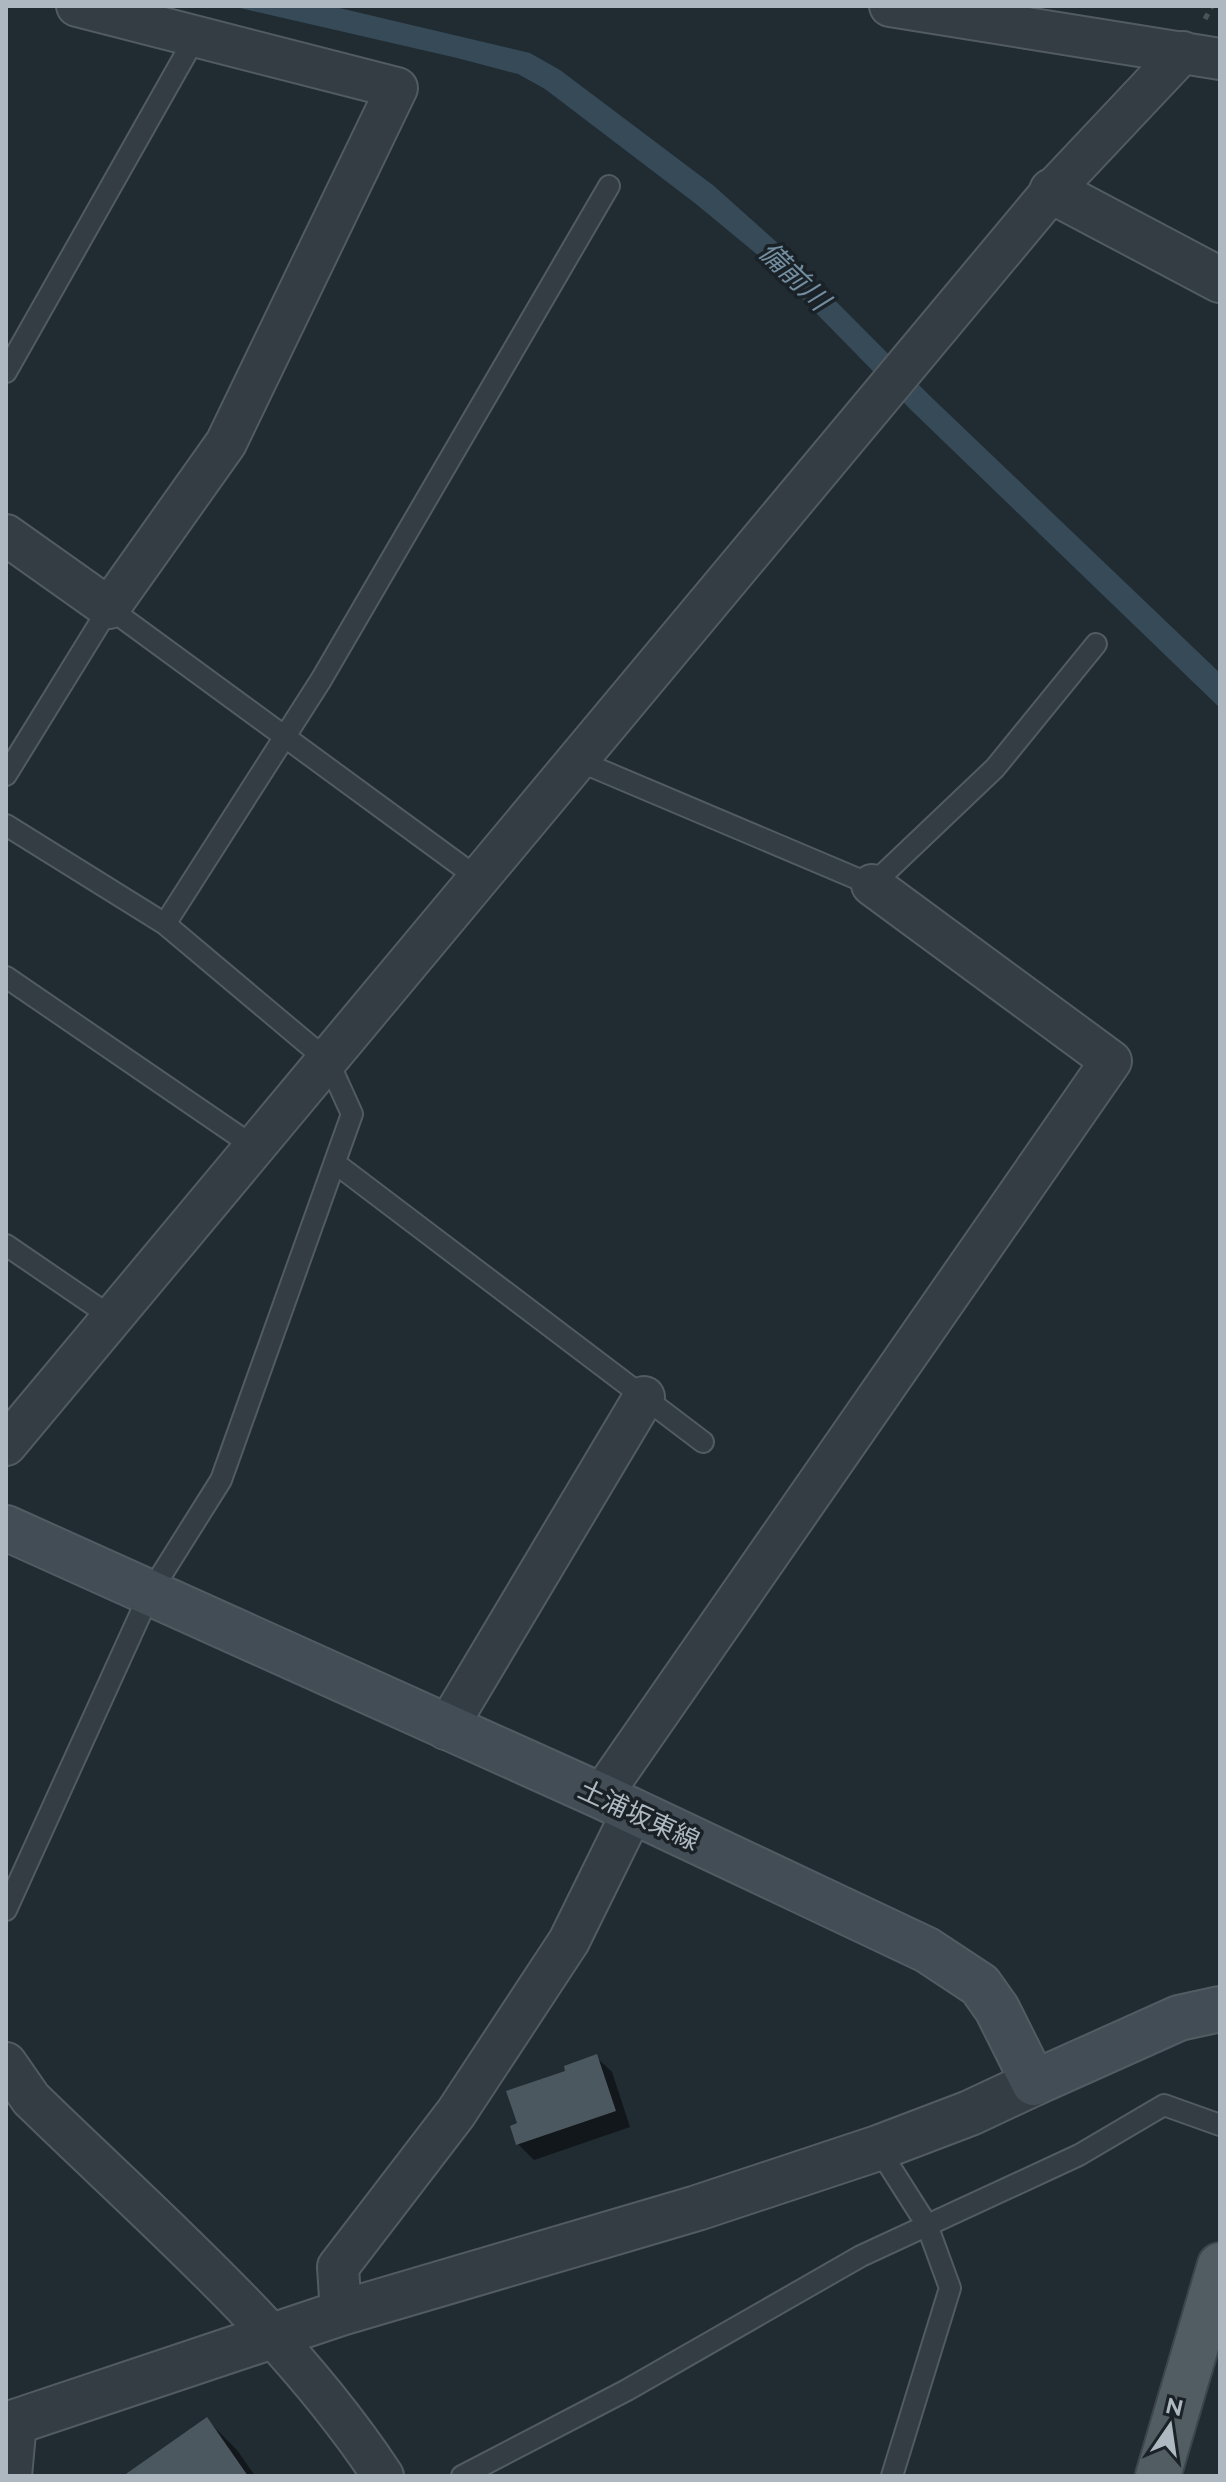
<svg xmlns="http://www.w3.org/2000/svg" width="1226" height="2482" viewBox="0 0 1226 2482" font-family="Raleway,'Noto Sans JP',sans-serif">
	<style>
		.water { fill: #364a57 }
		.shadow { fill: #0007 }
		.building { fill: #4c5860 }
		.lines { fill: none; stroke-linecap: round; stroke-linejoin: round }
		.service-casing { stroke: #515b61; stroke-width: 24 }
		.minor-casing { stroke: #515b61; stroke-width: 44 }
		.tertiary-casing { stroke: #515b61; stroke-width: 48 }
		.secondary-casing { stroke: #515b61; stroke-width: 48 }
		.primary-casing { stroke: #3d464c; stroke-width: 48 }
		.path { stroke: #465756; stroke-width: 5; stroke-dasharray: 6 6; stroke-linecap: butt }
		.service { stroke: #343d43; stroke-width: 20 }
		.minor { stroke: #343d43; stroke-width: 40 }
		.tertiary { stroke: #343d43; stroke-width: 44 }
		.secondary { stroke: #434d55; stroke-width: 44 }
		.primary { stroke: #525c63; stroke-width: 44 }
		.labels { text-anchor: middle; dominant-baseline: central; stroke-width: 7; stroke-linejoin: round; paint-order: stroke }
		.street-label { font-size: 26px; fill: #aeb8c0; stroke: #1a2227 }
		.water-label { font-size: 28px; font-style: italic; fill: #728ea0; stroke: #1a2227 }
	</style>
	<rect width="100%" height="100%" fill="#212b32"/>
	<path class="water" d="M231,6H331L530,53L560,70L714,186L781,246L929,395L1220,673V708L912,411L765,261L696,204L545,89L518,74L457,58Z"/>
	<path class="shadow" d="M596,2057L612,2072L630,2127L534,2160L518,2144L520,2125L567,2072Z
		M207,2420L237,2450L255,2476H126Z"/>
	<path class="building" d="M597,2054L616,2111L516,2145L510,2126L517,2123L506,2091L565,2071L564,2066Z
		M207,2417L248,2476H123Z"/>
	<g class="lines">
		<defs>
			<path id="service" d="M6,372L196,36
				M579,761L872,885L995,768L1096,644
				M6,775L109,608L479,879
				M6,825L165,924L328,1061L352,1114L221,1480L150,1593L6,1910
				M165,924L321,680L609,186
				M6,977L253,1146
				M335,1163L703,1442
				M6,1245L110,1316
				M878,2148L927,2225L950,2288L892,2476
				M462,2476L627,2390L861,2256L1079,2155L1164,2105L1220,2125"/>
			<path id="minor" d="M890,6L1220,59
				M6,535L109,608L226,443L397,88L77,6
				M6,1445L1052,191L1183,52
				M446,1729L644,1397
				M601,1796L1111,1061L872,885
				M6,2063L31,2099C154,2219 288,2332 383,2476
				M341,2313L338,2267L456,2113L569,1941L633,1811
				M11,2476L16,2422"/>
			<path id="tertiary" d="M1052,191L1220,280
				M6,2425L341,2313L697,2208L878,2148L970,2113L1034,2083"/>
			<path id="secondary" d="M6,1528L601,1796L927,1950L980,1985L997,2009L1034,2083L1179,2018L1220,2009"/>
			<path id="primary" d="M1158,2476L1220,2265"/>
		</defs>
		<use href="#service" class="service-casing"/>
		<use href="#minor" class="minor-casing"/>
		<use href="#tertiary" class="tertiary-casing"/>
		<use href="#secondary" class="secondary-casing"/>
		<use href="#primary" class="primary-casing"/>
		<path class="path" d="M1205,19L1212,6"/>
		<use href="#service" class="service"/>
		<use href="#minor" class="minor"/>
		<use href="#tertiary" class="tertiary"/>
		<use href="#secondary" class="secondary"/>
		<use href="#primary" class="primary"/>
	</g>
	<g class="labels">
		<g class="street-label">
			<text transform="translate(639 1815) rotate(25)">土浦坂東線</text>
		</g>
		<g class="water-label">
			<text transform="translate(794 276) rotate(44)">備前川</text>
		</g>
	</g>
	<rect width="1226" height="2482" fill="none" stroke="#aeb8c0" stroke-width="16"/>
	<g transform="translate(1170 2426) rotate(13)" stroke="#1a2227" stroke-width="6" paint-order="stroke">
	<path d="M0-6L14 30L0 20L-14 30Z" fill="#aeb8c0"/>
	<text y="-12" font-size="22" font-weight="bold" text-anchor="middle" fill="#aeb8c0">N</text>
	</g>
</svg>
